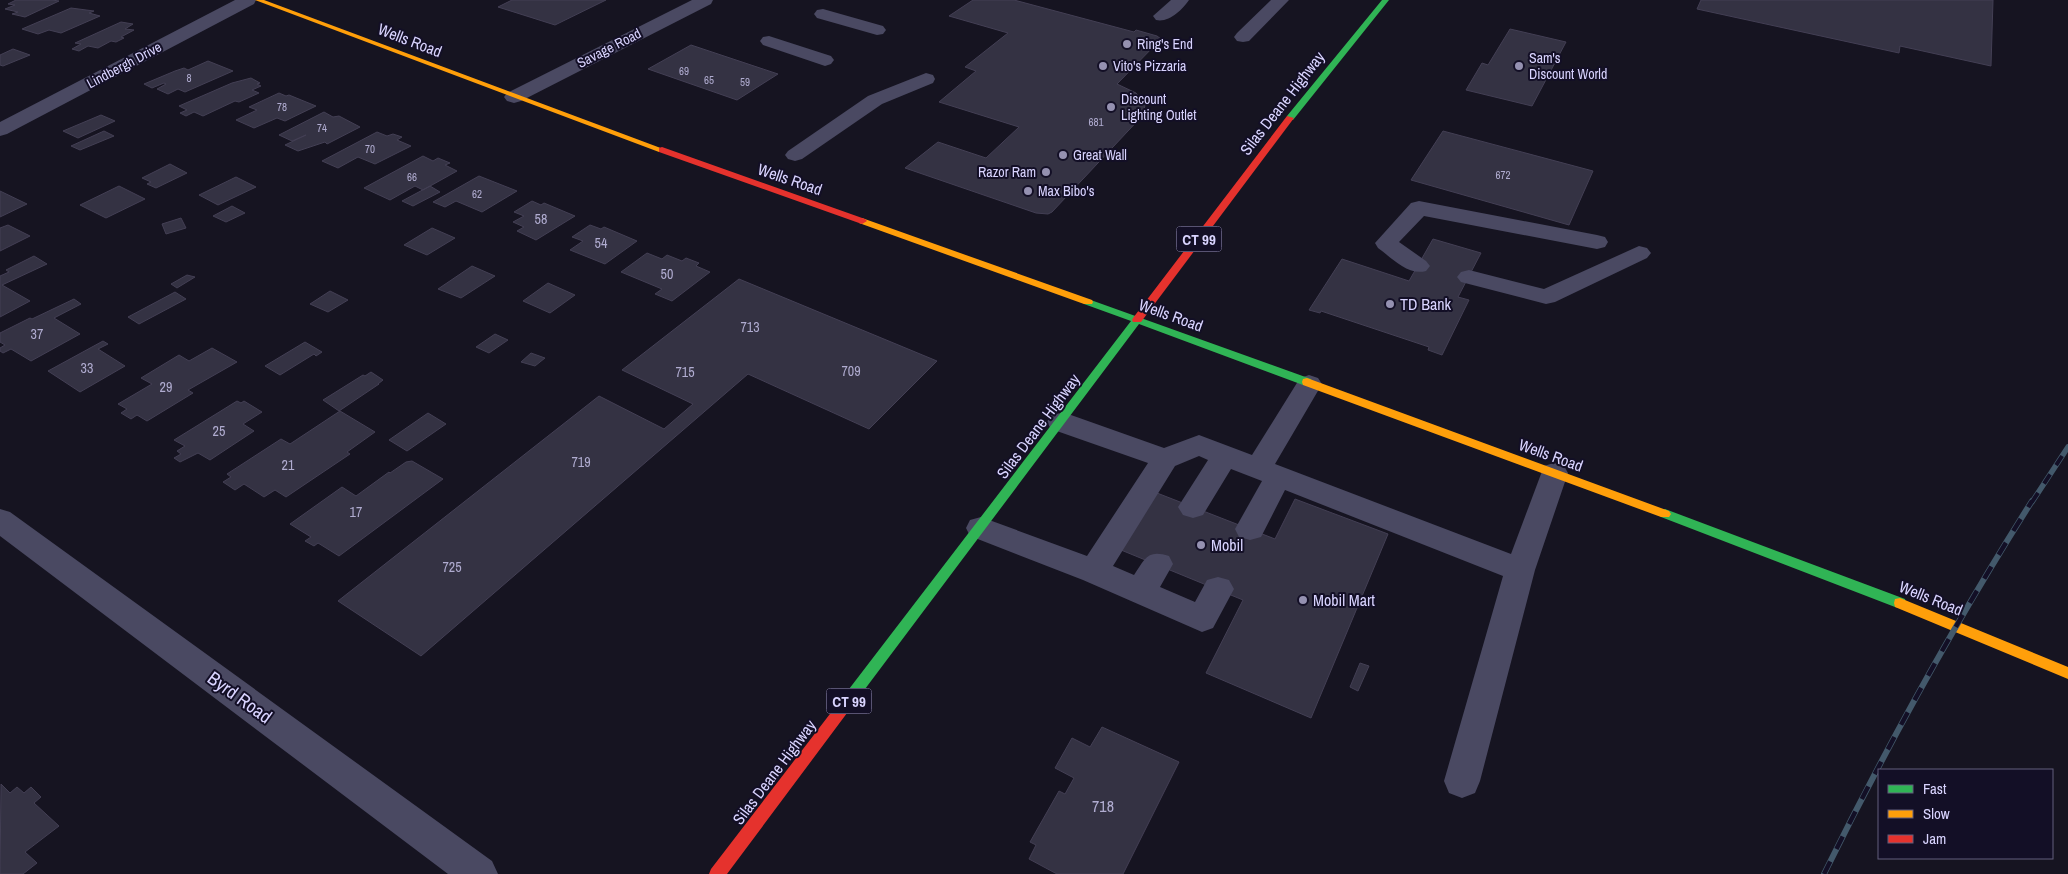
<svg xmlns="http://www.w3.org/2000/svg" width="2068" height="874" viewBox="0 0 2068 874" font-family="'Archivo Narrow',sans-serif">
	<style>
		.building { fill: #343243; stroke: #433f54 }
		.lines { fill: none; stroke-linecap: round; stroke-linejoin: round }
		.lane { fill: #4a4962; fill-rule: evenodd }
		.street { fill: #4a4962; fill-rule: evenodd }
		.fast { fill: #30b455; fill-rule: evenodd }
		.slow { fill: #ff9f0a; fill-rule: evenodd }
		.jam { fill: #e5322d; fill-rule: evenodd }
		.rail-far1-casing { stroke: #43596b; stroke-width: 5.5 }
		.rail-casing { stroke: #43596b; stroke-width: 6 }
		.rail-far1 { stroke: #130f26; stroke-width: 4; stroke-dasharray: 11; stroke-linecap: butt }
		.rail { stroke: #130f26; stroke-width: 4.5; stroke-dasharray: 14; stroke-linecap: butt }
		.poi-dot { fill: #9591b1; stroke: #130f26; stroke-width: 2 }
		.labels { text-anchor: middle; dominant-baseline: central; stroke-width: 4; stroke-linejoin: round; paint-order: stroke }
		.far-number-label { font-size: 11px; fill: #b0acd0 }
		.far-poi-label { font-size: 14px; fill: #d9d4ff; stroke: #130f26; text-anchor: start }
		.far-street-label { font-size: 14px; fill: #d9d4ff; stroke: #130f26 }
		.number-label { font-size: 14px; fill: #b0acd0 }
		.shield { fill: #130f26; stroke: #9e99be; stroke-width: 1 }
		.shield-label { font-size: 15px; font-weight: bold; fill: #d9d4ff }
		.street-label { font-size: 16px; fill: #d9d4ff; stroke: #130f26 }
		.poi-label { font-size: 16px; fill: #d9d4ff; stroke: #130f26; text-anchor: start }
		.near-number-label { font-size: 16px; fill: #b0acd0 }
		.near-street-label { font-size: 19px; fill: #d9d4ff; stroke: #130f26 }
	</style>
	<rect width="100%" height="100%" fill="#161421"/>
	<path class="building" d="M16,0H52L59,1L25,17L12,14L18,12L5,9L15,5L8,4Z
		M512,0H606L555,25L498,7Z
		M973,0H1014L1134,32L1136,30L1157,36L1161,39L1117,84L1136,93L1145,105L1143,115L1052,212L1048,214L1036,213L905,168L938,142L986,158L1019,127L939,102L976,71L965,67L1008,33L949,16Z
		M1701,0H1993L1991,66L1900,46L1899,53L1697,9Z
		M71,8L94,11L89,13L100,16L61,33L49,30L38,34L22,29Z
		M121,22L133,24L125,29L134,30L121,37L124,38L116,42L111,41L98,48L88,46L79,51L72,49L81,44L75,43Z
		M1510,29L1566,42L1532,106L1466,90L1482,63L1488,65Z
		M691,45L778,74L737,100L648,69Z
		M13,49L30,55L3,66L0,65V55Z
		M208,61L233,71L185,92L178,89L168,94L157,89L166,84L164,83L152,88L144,84L175,71L184,68L188,70Z
		M251,78L260,83L257,84L261,86L252,90L259,93L239,102L235,101L203,116L194,112L186,116L180,113L187,110L179,106L232,83Z
		M279,93L286,96L289,95L316,106L285,121L277,118L254,128L236,120L257,110L249,107Z
		M324,112L333,117L339,116L360,127L327,144L325,142L298,151L285,145L306,135L292,141L279,135Z
		M101,115L115,121L78,138L63,131Z
		M104,131L114,136L80,150L71,146Z
		M1443,131L1593,171L1569,225L1411,180Z
		M377,132L387,136L393,134L402,137L397,140L411,146L375,164L358,157L338,168L322,161Z
		M423,156L433,161L438,158L450,163L445,165L457,171L423,190L415,186L390,200L364,188Z
		M170,164L187,173L156,188L147,184L151,182L142,178Z
		M479,176L517,191L482,212L456,201L445,207L433,202Z
		M236,177L256,187L218,205L199,195Z
		M119,186L145,199L106,218L80,205Z
		M430,186L440,192L413,206L402,201Z
		M0,191L27,204L0,217Z
		M532,201L541,205L544,203L575,216L536,240L517,231L524,227L513,222L524,216L514,212Z
		M232,206L245,213L226,222L213,216Z
		M181,218L186,228L166,234L162,224Z
		M8,225L30,236L0,251V228Z
		M590,225L601,229L604,227L637,241L605,264L570,250L583,241L572,237Z
		M432,228L455,238L427,255L404,245Z
		M1433,239L1481,253L1458,297L1469,300L1442,355L1428,350L1429,347L1321,311L1320,313L1309,310L1342,259L1409,281Z
		M647,253L662,259L667,255L682,261L686,258L699,263L696,266L710,272L672,301L655,294L662,289L621,272Z
		M34,256L47,264L2,285L30,301L0,317V276L9,272L6,270Z
		M472,266L495,276L461,298L438,289Z
		M187,275L195,277L177,288L171,284Z
		M739,279L937,361L869,429L748,374L421,656L338,601L599,396L664,429L693,404L622,370Z
		M548,283L575,295L550,313L523,301Z
		M330,291L348,300L328,312L310,304Z
		M175,292L186,299L139,324L128,317Z
		M74,299L81,304L54,318L80,334L31,361L11,349L3,353L0,351V348L5,345L0,342V333L30,318L32,319Z
		M495,334L508,340L489,353L476,347Z
		M103,341L108,344L98,349L125,366L80,392L48,371Z
		M305,342L322,352L316,356L314,354L280,375L265,366Z
		M212,348L237,362L188,390L193,393L147,421L137,415L131,419L121,413L127,409L118,404L152,384L141,378L179,355L189,361Z
		M531,353L545,358L535,366L521,362Z
		M371,372L383,380L378,384H379L339,411L323,400L363,375L365,376Z
		M237,401L241,403L244,401L262,412L243,424L254,431L210,460L198,453L180,462L174,458L181,454L177,451L185,446L174,440Z
		M340,411L375,432L347,452L350,454L286,497L275,490L264,497L244,484L235,490L223,482L231,477L227,474L281,439L290,444Z
		M428,413L446,424L407,451L389,440Z
		M412,461L443,479L339,556L318,543L314,546L305,541L311,537L290,524L342,487L356,496L389,472L390,473L406,462Z
		M1157,493L1275,539L1295,499L1388,534L1311,718L1206,673L1243,600L1121,550Z
		M1360,663L1369,666L1358,691L1350,687Z
		M1102,727L1179,762L1123,874H1057L1029,859L1036,845L1030,842L1059,791L1065,794L1074,778L1055,768L1072,738L1090,747Z
		M1,784L10,793L17,787L24,793L31,787L41,797L34,803L59,826L25,852L37,863L23,874H0Z"/>
	<g class="lines">
		<path class="lane" d="M1171,0H1189C1182,10 1169,23 1156,20L1153,16Z
			M1271,0H1289L1249,41L1243,42L1237,41L1234,37L1237,33Z
			M823,9L883,26L886,30L883,34L877,35L817,18L814,14L817,10Z
			M769,36L831,56L834,60L831,64L825,66L763,45L760,41L763,37Z
			M926,73L933,75L935,79L933,83L882,104L802,159L795,161L788,159L785,155L788,151L868,96Z
			M1419,201L1597,235L1605,237L1608,242L1605,247L1597,249L1424,216L1399,242L1426,261L1430,266L1426,271C1408,276 1392,258 1378,248L1375,243L1411,203Z
			M1639,246L1647,248L1651,253L1647,258L1555,302L1546,304L1461,282L1457,277L1461,272L1469,270L1544,289Z
			M1309,375L1318,378L1322,384L1275,464L1511,554L1544,466L1554,463L1564,466L1568,473L1535,570L1480,781L1475,793L1462,798L1449,793L1444,781L1503,576L1285,490L1261,537L1250,540L1239,537L1235,529L1262,481L1231,469L1203,515L1193,518L1183,515L1178,507L1208,460L1199,456L1175,466L1113,566L1134,575C1145,559 1147,549 1169,556L1173,564L1160,587L1195,602L1207,580L1218,577L1229,580L1234,589L1213,628L1202,632L1083,580L970,536L966,528L970,520L981,517L1087,556L1148,463L1051,429L1047,422L1051,415L1061,413L1071,415L1164,448L1199,435L1252,455L1300,378Z"/>
		<path class="street" d="M235,0H256L254,4L7,134L0,136V122Z
			M692,0H713L711,4L521,101L514,103L507,101L504,97L507,93Z
			M0,509L10,512L492,861L498,874H448L0,536Z"/>
		<path class="fast" d="M1382,0H1389L1293,120H1287V116Z
			M1088,299L1311,379L1312,382L1311,385H1303L1139,324L856,701L851,703L846,701L844,697L846,693L1131,321L1084,304L1083,302Z
			M1665,509L1905,599L1906,603L1905,607L1900,608L1895,607L1661,517L1659,514L1661,511Z"/>
		<path class="slow" d="M255,0H264L666,150L665,152H659Z
			M862,218L1092,300L1093,302L1092,304H1084L859,223V219Z
			M1307,378L1669,511L1671,514L1669,517H1661L1303,385L1302,382L1303,379Z
			M1900,598L2068,667V679L1895,607L1894,603L1895,599Z"/>
		<path class="jam" d="M1287,116L1294,118L1141,322H1133L1132,320L1133,318Z
			M662,147L865,219L867,221L862,224L859,223L659,152V148Z
			M851,691L856,693L858,697L856,701L727,874H709L711,869L846,693Z"/>
		<defs>
			<path id="rail-far1" d="M2032,502L2068,447"/>
			<path id="rail" d="M1824,874C1887,746 1956,621 2032,501"/>
		</defs>
		<use href="#rail-far1" class="rail-far1-casing"/>
		<use href="#rail" class="rail-casing"/>
		<use href="#rail-far1" class="rail-far1"/>
		<use href="#rail" class="rail"/>
	</g>
	<g class="poi-dot">
		<circle cx="1127" cy="44" r="5"/>
		<circle cx="1103" cy="66" r="5"/>
		<circle cx="1519" cy="66" r="5"/>
		<circle cx="1111" cy="107" r="5"/>
		<circle cx="1063" cy="155" r="5"/>
		<circle cx="1046" cy="172" r="5"/>
		<circle cx="1028" cy="191" r="5"/>
		<circle cx="1390" cy="304" r="5"/>
		<circle cx="1201" cy="545" r="5"/>
		<circle cx="1303" cy="600" r="5"/>
	</g>
	<g class="labels">
		<g class="far-number-label">
			<text x="684" y="71">69</text>
			<text x="189" y="78">8</text>
			<text x="709" y="80">65</text>
			<text x="745" y="82">59</text>
			<text x="282" y="107">78</text>
			<text x="1096" y="122">681</text>
			<text x="322" y="128">74</text>
			<text x="370" y="149">70</text>
			<text x="1503" y="175">672</text>
			<text x="412" y="177">66</text>
			<text x="477" y="194">62</text>
		</g>
		<g class="far-poi-label">
			<text x="1137" y="44">Ring's End</text>
			<text x="1529" y="58">Sam's<tspan x="1529" dy="16">Discount World</tspan></text>
			<text x="1113" y="66">Vito's Pizzaria</text>
			<text x="1121" y="99">Discount<tspan x="1121" dy="16">Lighting Outlet</tspan></text>
			<text x="1073" y="155">Great Wall</text>
			<text x="1036" y="172" text-anchor="end">Razor Ram</text>
			<text x="1038" y="191">Max Bibo's</text>
		</g>
		<g class="far-street-label">
			<text transform="translate(609 48) rotate(-27)">Savage Road</text>
			<text transform="translate(124 65) rotate(-28)">Lindbergh Drive</text>
		</g>
		<g class="number-label">
			<text x="541" y="219">58</text>
			<text x="601" y="243">54</text>
			<text x="667" y="274">50</text>
			<text x="750" y="327">713</text>
			<text x="37" y="334">37</text>
			<text x="87" y="368">33</text>
			<text x="851" y="371">709</text>
			<text x="685" y="372">715</text>
			<text x="166" y="387">29</text>
			<text x="219" y="431">25</text>
			<text x="581" y="462">719</text>
			<text x="288" y="465">21</text>
			<text x="356" y="512">17</text>
			<text x="452" y="567">725</text>
		</g>
		<g class="shield">
			<rect x="1176.5" y="226.5" width="45" height="25" rx="4"/>
			<rect x="826.5" y="688.5" width="45" height="25" rx="4"/>
		</g>
		<g class="shield-label">
			<text x="1199" y="239">CT 99</text>
			<text x="849" y="701">CT 99</text>
		</g>
		<g class="street-label">
			<text transform="translate(410 40) rotate(21)">Wells Road</text>
			<text transform="translate(1282 103) rotate(-52)">Silas Deane Highway</text>
			<text transform="translate(790 179) rotate(19)">Wells Road</text>
			<text transform="translate(1171 315) rotate(20)">Wells Road</text>
			<text transform="translate(1038 426) rotate(-53)">Silas Deane Highway</text>
			<text transform="translate(1551 455) rotate(20)">Wells Road</text>
			<text transform="translate(1931 598) rotate(22)">Wells Road</text>
			<text transform="translate(774 772) rotate(-53)">Silas Deane Highway</text>
		</g>
		<g class="poi-label">
			<text x="1400" y="304">TD Bank</text>
			<text x="1211" y="545">Mobil</text>
			<text x="1313" y="600">Mobil Mart</text>
		</g>
		<g class="near-number-label">
			<text x="1103" y="806">718</text>
		</g>
		<g class="near-street-label">
			<text transform="translate(240 697) rotate(36)">Byrd Road</text>
		</g>
	</g>
	<rect x="1878" y="769" width="175" height="90" fill="#130f26" stroke="#625e7d"/>
	<rect x="1888" y="785" width="25" height="8" fill="#30b455" stroke="#625e7d"/>
	<text x="1923" y="794" font-size="15" fill="#d9d4ff">Fast</text>
	<rect x="1888" y="810" width="25" height="8" fill="#ff9f0a" stroke="#625e7d"/>
	<text x="1923" y="819" font-size="15" fill="#d9d4ff">Slow</text>
	<rect x="1888" y="835" width="25" height="8" fill="#e5322d" stroke="#625e7d"/>
	<text x="1923" y="844" font-size="15" fill="#d9d4ff">Jam</text>
</svg>
